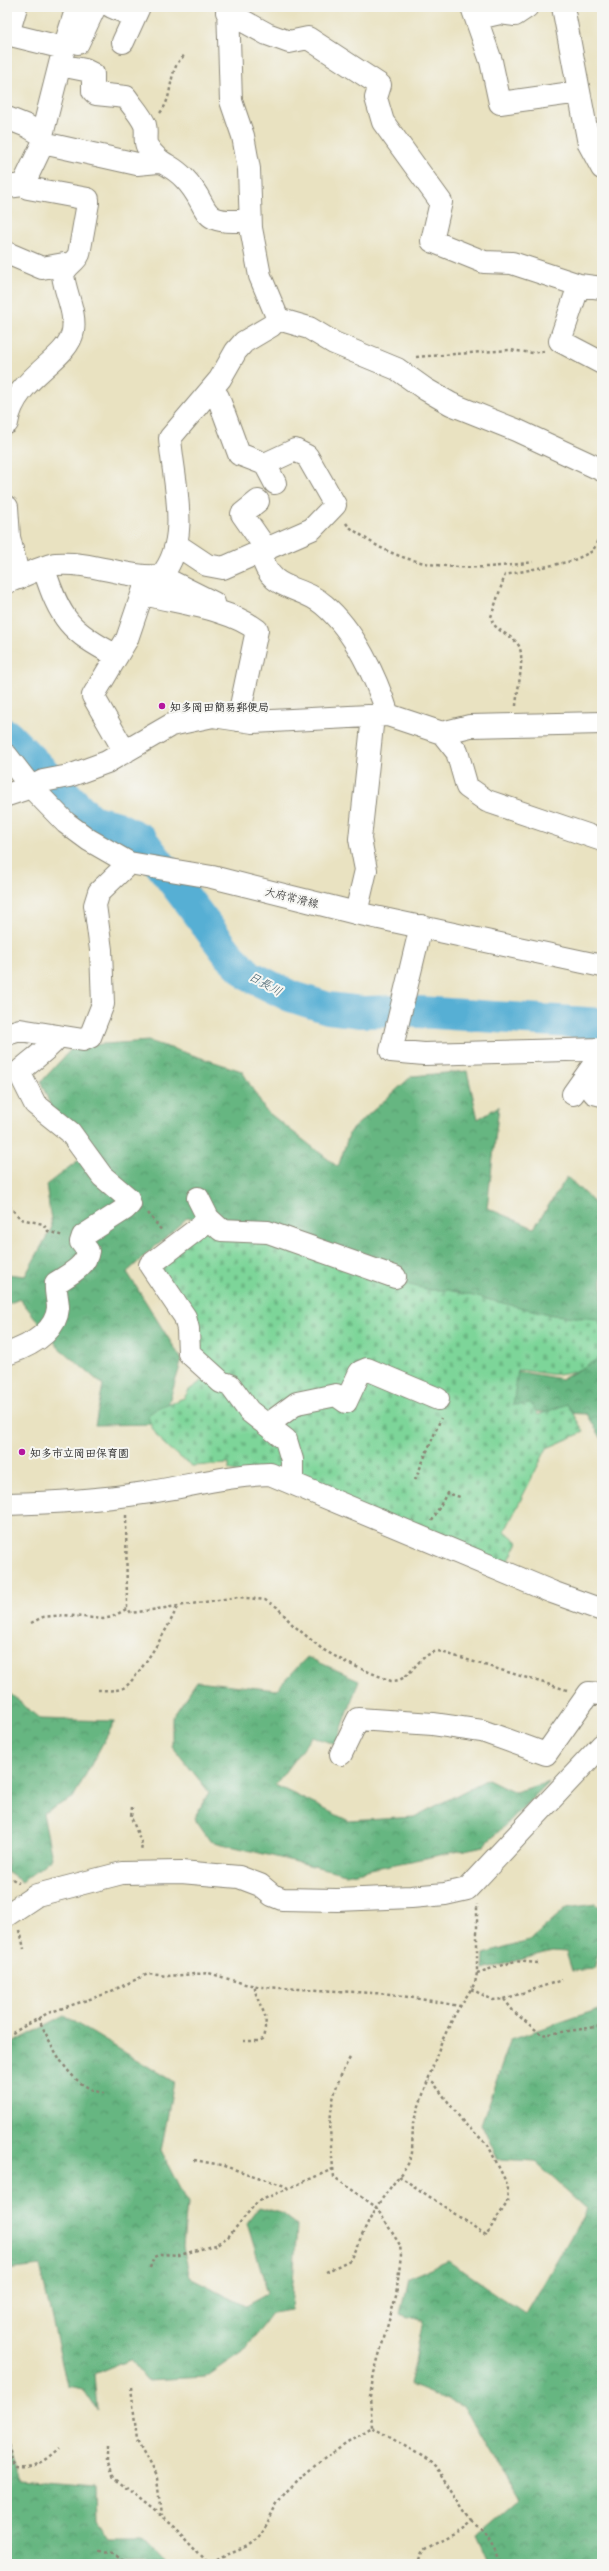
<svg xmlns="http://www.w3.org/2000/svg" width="609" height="2571" viewBox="0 0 609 2571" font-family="Mali,'Klee One',sans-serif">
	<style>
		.forest { fill: url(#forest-crowns); stroke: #487056 }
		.cemetery { fill: url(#cemetery-stones); stroke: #548062 }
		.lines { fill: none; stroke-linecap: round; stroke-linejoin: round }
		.river { stroke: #57afd4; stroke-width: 32 }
		.minor-casing { stroke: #8a8676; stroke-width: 24 }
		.major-casing { stroke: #8a8676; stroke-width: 24 }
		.path { stroke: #8a8676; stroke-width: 2.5; stroke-dasharray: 3 3; stroke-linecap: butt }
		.minor { stroke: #fff; stroke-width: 22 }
		.major { stroke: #fff; stroke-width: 22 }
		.poi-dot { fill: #b5179e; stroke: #f6f6f2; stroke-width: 1.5 }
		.labels { text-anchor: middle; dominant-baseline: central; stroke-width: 4; stroke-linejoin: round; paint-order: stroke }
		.poi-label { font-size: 11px; font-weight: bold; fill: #2b2b2b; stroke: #f6f6f2; text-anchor: start }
		.street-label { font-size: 11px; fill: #2b2b2b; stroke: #f6f6f2 }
		.water-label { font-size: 12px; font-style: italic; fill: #3a5966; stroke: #f6f6f2 }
	</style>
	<defs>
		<pattern id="forest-crowns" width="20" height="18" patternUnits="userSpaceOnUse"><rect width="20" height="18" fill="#66b681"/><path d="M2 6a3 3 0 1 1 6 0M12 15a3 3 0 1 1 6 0" fill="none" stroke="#54946a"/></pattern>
		<pattern id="cemetery-stones" width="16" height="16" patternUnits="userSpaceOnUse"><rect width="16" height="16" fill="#7dd599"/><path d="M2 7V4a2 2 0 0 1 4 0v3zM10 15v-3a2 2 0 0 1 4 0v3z" fill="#6cb784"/></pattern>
	</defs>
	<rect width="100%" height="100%" fill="#f6f6f2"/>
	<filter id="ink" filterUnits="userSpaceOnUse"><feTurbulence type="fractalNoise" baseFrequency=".025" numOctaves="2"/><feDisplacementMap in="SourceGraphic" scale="8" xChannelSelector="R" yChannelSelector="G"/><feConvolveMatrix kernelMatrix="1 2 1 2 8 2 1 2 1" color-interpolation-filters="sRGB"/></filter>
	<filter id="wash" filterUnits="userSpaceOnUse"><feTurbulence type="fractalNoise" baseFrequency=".012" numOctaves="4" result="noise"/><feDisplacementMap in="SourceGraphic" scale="16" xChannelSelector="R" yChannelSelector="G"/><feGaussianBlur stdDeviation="0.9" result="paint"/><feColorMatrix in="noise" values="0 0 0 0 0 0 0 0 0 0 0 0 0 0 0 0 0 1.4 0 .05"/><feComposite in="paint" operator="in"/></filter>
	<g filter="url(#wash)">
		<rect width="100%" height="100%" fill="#e9e2c1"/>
		<path class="forest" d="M149,1041L242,1071L265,1110L338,1167L350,1131L412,1076L467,1071L478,1119L499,1106L487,1208L534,1228L567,1177L602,1210V1439L587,1414L475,1409L473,1364L562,1379L586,1366L447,1297L282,1249L188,1217L127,1272L182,1360L162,1424L95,1425L103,1385L59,1348L20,1299L7,1304V1274L25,1276L52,1227L46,1185L81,1158L59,1128L41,1082L74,1046Z
			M307,1657L359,1680L336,1745L312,1736L275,1785L349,1821L414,1817L488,1779L515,1792L549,1782L484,1846L346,1874L210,1841L194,1818L209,1792L172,1746V1718L197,1681L276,1690Z
			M7,1691L40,1719L115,1721L73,1798L43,1813L52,1858L22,1882L7,1872Z
			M596,1904L602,1909V1939L594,1969L572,1971L566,1952L552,1951L483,1970L484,1954L529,1941L566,1908Z
			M602,2008V2564H490L477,2535L518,2500L464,2407L410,2385L423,2321L400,2314L408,2278L448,2261L526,2314L587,2209L534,2161L498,2159L481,2124L511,2039Z
			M64,2016L174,2082L161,2151L187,2203L183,2247L190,2277L246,2305L268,2293L247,2223L259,2207L281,2213L297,2226L291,2310L272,2313L243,2352L206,2377L147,2380L130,2359L94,2374L97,2410L83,2389L67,2386L40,2266L7,2270V2046Z
			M7,2445L19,2481L95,2487L96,2522L108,2539H143L167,2564H7Z"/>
		<path class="cemetery" d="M204,1227L255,1234L394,1281L430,1290H448L553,1315L598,1319C603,1327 602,1334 602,1343C602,1355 600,1358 589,1364C561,1382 548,1372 518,1370L513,1405L531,1404L538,1415L567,1404L584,1432L547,1448L505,1531L518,1542L506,1566L229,1470V1464L192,1466C173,1452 153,1440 148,1415L159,1407L184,1398L189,1390L216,1371L193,1349L154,1265Z"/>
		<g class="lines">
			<path class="river" d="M7,735L91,820L117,827L141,839L229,955L250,976L290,996L328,1008L362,1012L404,1011L602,1024"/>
		</g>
	</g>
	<g filter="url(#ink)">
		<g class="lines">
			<defs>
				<path id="minor" d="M77,7L64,48L42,135L43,143L137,164L158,162
					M112,7L133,16
					M228,7L231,101L243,136L249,169L251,228L260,276L278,319
					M472,7L491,61L500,103L579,92
					M563,7L589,144L602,168
					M227,12L267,34L289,42L308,38L380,85L376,98L383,122L441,202L432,241L484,262L512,263L579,285
					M487,16L500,13L515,15L527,7
					M7,34L64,48
					M8,34L16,7
					M123,42L139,7
					M78,43L95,7
					M60,65L85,70L93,74V91L96,94L126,97C132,106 141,115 145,125C147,132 144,140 147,146C160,166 170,163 184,178C213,207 194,226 250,220
					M7,118L27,126L42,135
					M7,187L23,185L43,143
					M7,253L42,268L64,264L69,265
					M602,288L579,285L560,341L602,363
					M278,319L309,328L334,343L397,369L425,389L451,404L516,430L602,470
					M7,423C14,377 68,361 73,331C76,312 65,293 63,275C66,265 75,263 79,254L88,203V199L28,188L23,185
					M265,464L275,483
					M258,501L242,514L267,550
					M7,507L9,537L19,578
					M177,545L207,565L223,568L312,529L335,505L307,456L295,450L265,464L239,454L218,397L212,389
					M261,553C270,594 299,583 324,605C354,630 376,677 388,715
					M44,569C60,619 70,632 117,656
					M163,574L170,581L214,603
					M7,582C19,578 45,565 56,564C92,561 126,579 161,576C192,539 173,481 170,438L220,379L236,351L244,342L271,326L278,319
					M144,594C178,603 229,608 257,630L238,720
					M442,733L470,726L602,723
					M125,752L93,696L127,639L147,580
					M7,756L31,787L43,781L69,776L107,762L171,725L213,716L253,722L388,715L442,733L457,752L467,787L487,801L602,840
					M356,913L366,870L360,839L373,716
					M421,926L391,1051L424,1054L602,1049
					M7,1034L20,1030L83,1040L90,1037L103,1004L101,950L95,905L99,892L129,863
					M601,1062L594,1093L602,1095
					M573,1094L602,1053
					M198,1198L208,1218L221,1230L268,1232L395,1277
					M208,1218L200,1227L150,1265L185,1317L188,1329L189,1353L221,1382L230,1385L249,1411L286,1440L292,1460V1482
					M7,1354C27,1347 56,1333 58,1308C58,1300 55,1292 56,1283C68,1275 86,1267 88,1251L81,1242L83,1236L125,1209L130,1204L128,1198L102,1176L70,1132L35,1104L19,1072C27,1064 55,1044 58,1036
					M267,1425L297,1403L336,1395L346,1402L360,1372L367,1369L438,1399
					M7,1504C53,1503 98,1500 144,1493C186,1487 227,1475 270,1474L552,1592L602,1610
					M341,1754L358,1719L433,1724L482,1731L546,1754L589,1693L602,1694
					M7,1915L37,1895L122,1873L181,1872L239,1877L260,1885L272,1895L282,1899L337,1900L411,1897L445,1894L467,1889L602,1745"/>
				<path id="major" d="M7,795L31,787L66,823L89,840L129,863L212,877L356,913L602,966"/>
			</defs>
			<use href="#minor" class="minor-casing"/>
			<use href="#major" class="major-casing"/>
			<path class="path" d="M160,113C175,96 166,70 185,55
				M416,357L509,350L533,353L544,351
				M346,523C350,529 359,533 365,538C413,572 477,571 533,562
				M516,706C517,691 525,658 519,646C512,633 494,633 491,617L505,575L572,561L593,551L601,533L602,505
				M7,1200L9,1206L21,1219L43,1224L48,1231L63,1236
				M148,1213L162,1231
				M415,1480L441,1418
				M126,1515L127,1607L131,1613L238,1597L265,1600L277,1607L292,1624L322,1649L347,1663L391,1681C412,1682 415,1655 438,1651L567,1690
				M432,1521L447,1493L460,1497
				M31,1623L43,1617L64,1615L103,1619L112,1617L128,1608
				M98,1690C106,1690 118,1692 125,1687C137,1679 174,1620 177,1606
				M132,1807L131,1817L142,1844L141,1852
				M7,1876L19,1883
				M20,1930L24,1949
				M477,1973L515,1961L538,1963
				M471,1989L493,2000L504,1999L562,1980
				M504,1999L514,2012L542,2035L602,2026
				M38,2018C53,2047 68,2087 104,2093
				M7,2036L48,2013L105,1994L148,1974L168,1976L209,1973L245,1984L263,1987L391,1994L460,2006
				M243,2041H259L263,2039C264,2032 267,2024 265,2016C262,2006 255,1998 255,1986
				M350,2058C325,2100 329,2129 334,2177L376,2207L400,2245L401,2255L396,2296L374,2373L370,2396L372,2427
				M194,2160L221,2165L285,2186L289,2189
				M399,2176L486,2235L507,2203L508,2186L488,2145L464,2123L433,2082L429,2080
				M150,2268L154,2257L160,2254L180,2255L215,2245L228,2237L257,2202L333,2169
				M326,2272L350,2260L376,2207L408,2164L412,2153L413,2123L441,2043L454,2016L475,1983L477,1973V1904
				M131,2387L137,2440L157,2478L161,2515
				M7,2439L12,2461L18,2467C35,2469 47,2460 60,2448
				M107,2446V2461L114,2478L175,2527L209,2564
				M471,2522L484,2533L501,2564
				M99,2553L114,2554L127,2564
				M212,2564C224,2553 242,2552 254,2541C267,2531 271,2510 281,2498C306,2468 340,2448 372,2427L427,2459L436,2468L471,2522L461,2530L422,2550L416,2564"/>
			<use href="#minor" class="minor"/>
			<use href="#major" class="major"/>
		</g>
	</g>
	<g class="poi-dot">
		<circle cx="162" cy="706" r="4"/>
		<circle cx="22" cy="1452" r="4"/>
	</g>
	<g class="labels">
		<g class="poi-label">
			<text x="170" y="706">知多岡田簡易郵便局</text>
			<text x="30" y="1452">知多市立岡田保育園</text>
		</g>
		<g class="street-label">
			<text transform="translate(292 897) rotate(14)">大府常滑線</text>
		</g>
		<g class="water-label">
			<text transform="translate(266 983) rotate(29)">日長川</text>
		</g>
	</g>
	<rect width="609" height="2571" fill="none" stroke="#f6f6f2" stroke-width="24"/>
</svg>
